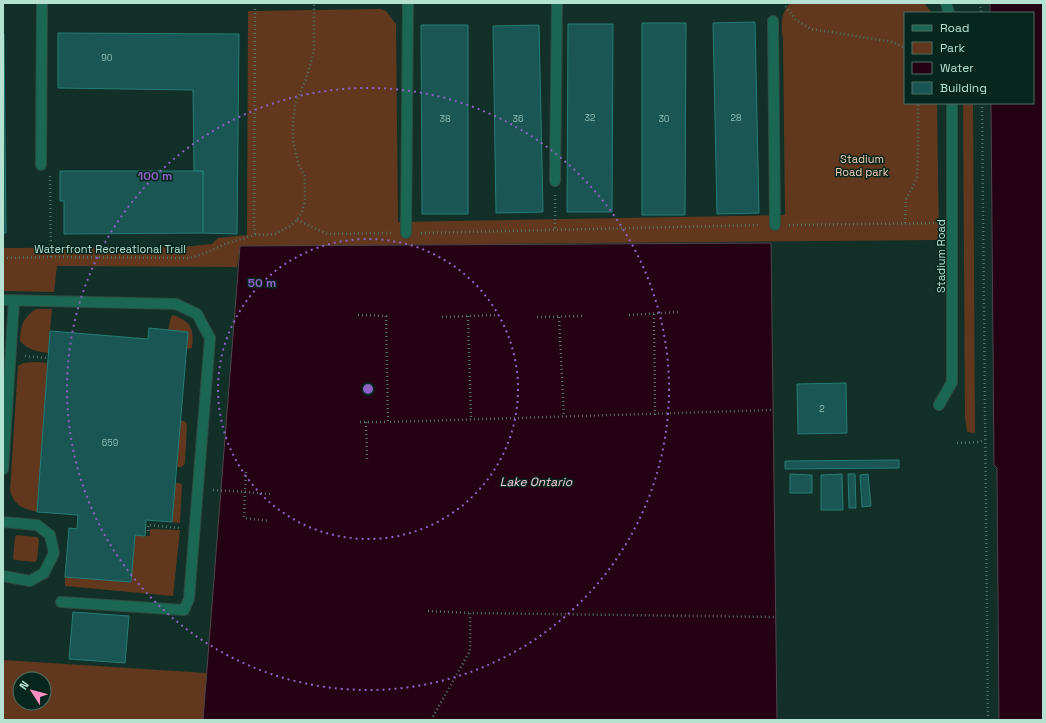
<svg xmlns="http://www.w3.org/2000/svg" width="1046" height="723" viewBox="0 0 1046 723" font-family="'Space Grotesk',sans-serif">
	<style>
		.green { fill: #61381e; fill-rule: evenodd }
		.water { fill: #250114; stroke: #50444d }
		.building { fill: #1a5654; stroke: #257d79 }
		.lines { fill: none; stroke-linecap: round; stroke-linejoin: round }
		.lane-casing { stroke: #2f4c42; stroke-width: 12 }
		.street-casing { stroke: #2f4c42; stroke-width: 12 }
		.path { stroke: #4f7367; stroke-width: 2.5; stroke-dasharray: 1 3; stroke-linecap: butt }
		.lane { stroke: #1a6853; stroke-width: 10 }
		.street { stroke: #1a6853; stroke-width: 10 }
		.ring { fill: none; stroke: #8c62c4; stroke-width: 2; stroke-dasharray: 2 4 }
		.labels { text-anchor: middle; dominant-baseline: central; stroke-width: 3; stroke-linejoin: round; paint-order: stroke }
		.number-label { font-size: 9px; fill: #8ebeb2 }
		.park-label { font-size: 11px; fill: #facfb7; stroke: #07261d }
		.street-label { font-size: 11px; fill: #b5e1d1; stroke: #07261d }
		.water-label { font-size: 12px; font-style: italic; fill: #fccde1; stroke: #07261d }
		.centre { fill: #8c62c4; stroke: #07261d; stroke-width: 2 }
		.ring-label { font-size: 12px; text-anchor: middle; font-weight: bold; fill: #8c62c4; stroke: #07261d; stroke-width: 3; stroke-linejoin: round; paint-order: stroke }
	</style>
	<rect width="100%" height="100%" fill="#123027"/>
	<path class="green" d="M790,3H924L932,13H905V103H937L939,240L240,246L237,267L57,266L54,292L3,291V248L182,247L212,244L218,238L247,235L248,11L381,9L386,11L396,24L398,222L785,215L783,40C781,25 780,15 790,3Z
		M963,103H973L975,433L967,432L965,417Z
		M36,309H52L48,353C36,351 28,350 20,341C21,325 22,319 36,309Z
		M173,315C192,322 194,329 192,348L186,349L188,332L168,330L171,317Z
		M35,362L48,363L37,512C23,508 15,507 10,491L18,366L23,363Z
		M180,420L186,422L187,425L185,463L182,467H177Z
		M175,483H180L182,485L180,523L172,522Z
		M150,529L180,530L173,596L65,586V577L131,582L135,535L150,536Z
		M17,535L37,537L39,539L37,560L35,562L15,560L13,559L15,537Z
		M3,660L207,673L203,720H3ZM20,679H44V703H20Z"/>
	<path class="water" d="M990,3H1043V720H999L997,468L994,465L991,103H1033V13H990Z
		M771,243L777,720H203L240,246Z"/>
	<path class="building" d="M755,22L759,213L717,214L713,23Z
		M642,23H686L685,215H642Z
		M568,24H613L612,212H567Z
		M421,25H468V214H422Z
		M539,25L543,212L496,213L493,26Z
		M3,33H4L6,233H3Z
		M58,33L239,34L237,234L203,233V171H194L193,90L58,88Z
		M60,171H203V233L64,234V201H60Z
		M149,328L188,332L172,522L146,520L145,536L135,535L131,582L65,577L69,528L77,529L78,515L37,512L50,331L148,339Z
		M846,383L847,433L798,434L797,384Z
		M899,460V468L785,469V461Z
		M790,474L812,475V493H790Z
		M842,474L843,510H821V475Z
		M848,474H855L856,508H849Z
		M868,474L871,506L862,507L860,475Z
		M73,612L129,616L125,663L69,659Z"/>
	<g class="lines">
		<defs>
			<path id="lane" d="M41,165L42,3
				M555,181L557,3
				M406,233L408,3
				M3,300L176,304L197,314L210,338L189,599L184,610L61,602
				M3,469L14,301
				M3,522L37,525L50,535L54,553L44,573L30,581L3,576"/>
			<path id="street" d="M946,3L949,13
				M773,21L775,225
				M939,405L952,382V103"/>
		</defs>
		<use href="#lane" class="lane-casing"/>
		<use href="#street" class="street-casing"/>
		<path class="path" d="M783,3L796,20L811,29L893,42L905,48
			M980,3L981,13
			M255,9L254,225L255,235
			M982,103L988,720
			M50,176L51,257
			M555,195V230
			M297,220L327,234L392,233
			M905,223L906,199L912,189L917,177L918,148V103
			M789,225L938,223
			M421,233L760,225
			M3,258L51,257L190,258L208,252L225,244L255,235L275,234L290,226L297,220L302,212L305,200V177L299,165L293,141V124L295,105L306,79L314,51V3
			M654,314L655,415
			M358,315L386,316L388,422L773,410
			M629,315L678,312
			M468,316L471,420
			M442,317L496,315
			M537,317L584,316
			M559,317L564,417
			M25,356L48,358
			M360,422H388
			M366,422L367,460
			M957,443L978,442L985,440
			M246,472L245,492L270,494
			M213,490L245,492L244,518L269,521
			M145,532H148V525L180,528
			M428,611L470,613
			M431,720L470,651V613L776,617"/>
		<use href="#lane" class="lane"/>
		<use href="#street" class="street"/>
	</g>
	<g class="ring">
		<circle cx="368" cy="389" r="150"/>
		<circle cx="368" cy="389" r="301"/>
	</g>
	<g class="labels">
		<g class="number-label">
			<text x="107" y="58">90</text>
			<text x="590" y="118">32</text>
			<text x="736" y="118">28</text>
			<text x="445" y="119">38</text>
			<text x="518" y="119">36</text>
			<text x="664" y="119">30</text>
			<text x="822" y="409">2</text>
			<text x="110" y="443">659</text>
		</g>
		<g class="park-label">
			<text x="862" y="159">Stadium<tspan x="862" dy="13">Road park</tspan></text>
		</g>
		<g class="street-label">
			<text x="110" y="249">Waterfront Recreational Trail</text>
			<text transform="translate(941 256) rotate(-90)">Stadium Road</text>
		</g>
		<g class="water-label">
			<text x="536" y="482">Lake Ontario</text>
		</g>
	</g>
	<circle cx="368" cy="389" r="6" class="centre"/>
	<g class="ring-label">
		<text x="155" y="180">100 m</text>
		<text x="262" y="287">50 m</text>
	</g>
	<rect width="1046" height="723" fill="none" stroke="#b5e1d1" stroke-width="8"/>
	<rect x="904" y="12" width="130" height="92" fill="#07261d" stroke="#4d7165"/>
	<rect x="912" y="25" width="20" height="6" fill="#1a6853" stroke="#4d7165"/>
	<text x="940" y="32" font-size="12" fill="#b5e1d1">Road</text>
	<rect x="912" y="42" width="20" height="12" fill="#61381e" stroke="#4d7165"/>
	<text x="940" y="52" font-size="12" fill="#b5e1d1">Park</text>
	<rect x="912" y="62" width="20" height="12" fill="#250114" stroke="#4d7165"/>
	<text x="940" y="72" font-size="12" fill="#b5e1d1">Water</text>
	<rect x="912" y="82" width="20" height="12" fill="#1a5654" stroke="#4d7165"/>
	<text x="940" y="92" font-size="12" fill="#b5e1d1">Building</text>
	<g transform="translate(32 691) rotate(306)"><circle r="19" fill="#07261d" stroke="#4d7165"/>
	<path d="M0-3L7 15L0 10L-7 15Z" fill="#fc8fc2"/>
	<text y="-6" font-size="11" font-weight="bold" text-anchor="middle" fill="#b5e1d1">N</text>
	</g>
</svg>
